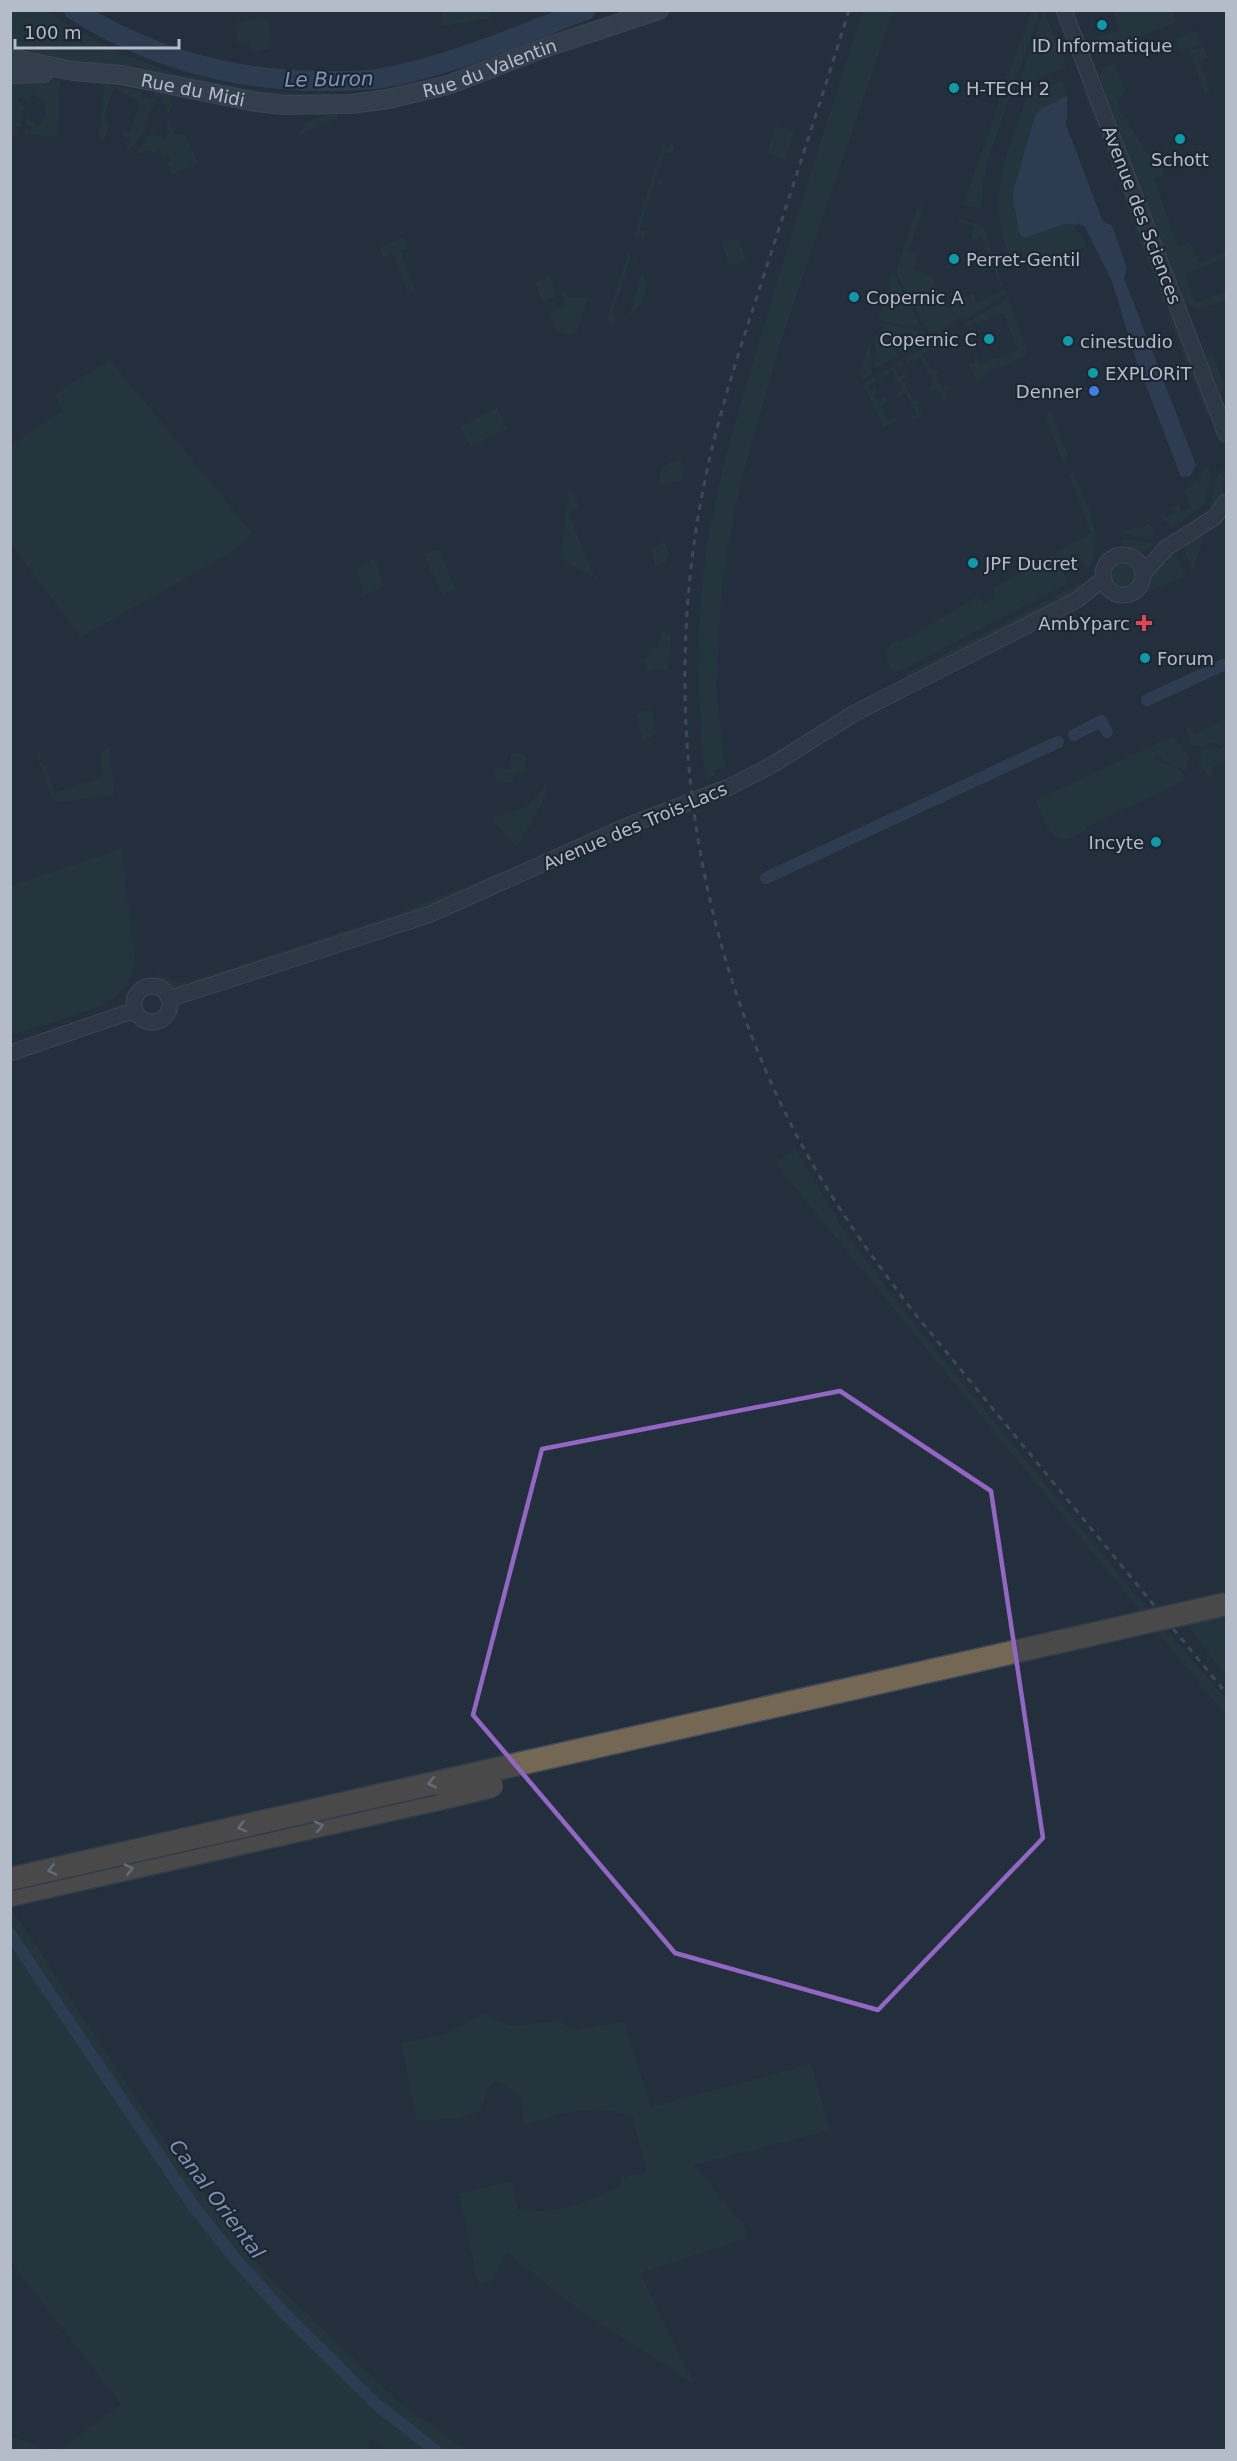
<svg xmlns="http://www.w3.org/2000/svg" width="1237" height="2461" viewBox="0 0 1237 2461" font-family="'DejaVu Sans',sans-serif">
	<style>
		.green { fill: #263c3f }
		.water { fill: #394c67 }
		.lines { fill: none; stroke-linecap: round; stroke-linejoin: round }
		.canal { stroke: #394c67; stroke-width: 12 }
		.river { stroke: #394c67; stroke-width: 20 }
		.tertiary-casing { stroke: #565f6c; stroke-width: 17 }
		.secondary-casing { stroke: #565f6c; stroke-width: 20 }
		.motorway-casing { stroke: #434c59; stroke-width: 25 }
		.tertiary { stroke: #38414e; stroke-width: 15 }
		.secondary { stroke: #465061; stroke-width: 18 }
		.motorway { stroke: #746855; stroke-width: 22 }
		.rail { stroke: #5a6575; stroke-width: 3; stroke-dasharray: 6 6; stroke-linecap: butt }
		.motorway-bridge-casing { stroke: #434c59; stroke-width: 25; stroke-linecap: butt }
		.motorway-bridge { stroke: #746855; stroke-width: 22 }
		.oneway { stroke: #aeb4bd }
		.marked { fill: none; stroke: #9266c3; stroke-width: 4.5; stroke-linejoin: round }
		.culture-dot { fill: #0f9aa8; stroke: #1d2633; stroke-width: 2 }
		.shop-dot { fill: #3f7fe0; stroke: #1d2633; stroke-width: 2 }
		.health-dot { fill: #e0444e; stroke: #1d2633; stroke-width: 2 }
		.labels { text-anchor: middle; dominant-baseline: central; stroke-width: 4.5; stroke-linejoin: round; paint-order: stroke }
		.poi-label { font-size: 18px; fill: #b4bcc9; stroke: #1d2633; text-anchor: start }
		.street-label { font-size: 18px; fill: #b4bcc9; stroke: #1d2633 }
		.water-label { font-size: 20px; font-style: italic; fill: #7c92b1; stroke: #1d2633 }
	</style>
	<rect width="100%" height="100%" fill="#242f3e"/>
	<path class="green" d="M11,10L46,11L110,49L174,73L261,91L334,96L260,94L138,69L11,55Z
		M863,10L893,11L779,347L740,484L725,563L721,598L716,687L725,767L714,771L715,775L705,779C699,719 697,658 701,597C708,508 735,421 761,336C793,227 828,119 863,10Z
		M441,11H491L492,18L443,26Z
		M1031,11H1040L987,162L982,188V209L963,205Z
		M1044,11L1067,67L1018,86Z
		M1112,11H1173L1177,22L1112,47L1095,49L1087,41L1120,31Z
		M263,18L268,20L272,45L269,49L256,51L251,49L250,42L242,43L237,40L235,27L237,22Z
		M1194,31L1197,32L1202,45L1180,51L1176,39Z
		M1203,47L1208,57L1199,61L1211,91L1205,94L1189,50Z
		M1114,62L1125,91L1120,96L1118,107L1148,155L1155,152L1164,175L1154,179L1178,247L1190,243L1198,263L1226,252V258L1185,274L1195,303L1226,292V299C1212,305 1194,316 1184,298L1099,75L1105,67Z
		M11,80L60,81L57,137L25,134V129L30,131L32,128L25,123L27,118L38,126L47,113L43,110L46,103L33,94L28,102L20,97L18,100L25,107L21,113L23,115L20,127H16L17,136H11Z
		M1062,81L1067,96L1041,109L1035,116L1014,188L1013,199L1020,235L1025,238L1065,224L1076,225L1074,230L1080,234L1087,245L1068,256L1028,271L1022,251L1009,255C985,193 1008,152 1028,94Z
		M105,84L142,91L141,96L151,100L155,93L168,95L173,107L169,109L171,116L159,95L144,123L145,132L124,155L131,139L120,135L122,130L130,133L140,102L114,88L104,115L109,126L104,140L99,138Z
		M1086,87L1170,304L1165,306L1082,88Z
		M324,115H337V119L297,135L307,122Z
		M169,121L176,136L184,133L198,163L171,175L167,163L171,161L169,155L162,157L159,150L153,153L151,149L127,158L134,155L151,133L166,139L170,131L166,129Z
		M776,126L794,132L785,159L767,153Z
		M665,143V148L669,149L670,143L674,147L672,152L663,154L655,181L663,180L662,184L653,186L639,231L647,230L644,239L641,241L642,235L637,234L635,240L634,236L663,144Z
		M918,205L924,206L908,251L918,254L913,270L932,277L943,305L973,294L976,302L1002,292L1001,289L1004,288L1007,294L965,319L962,317L940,330L941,333L932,339L896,272Z
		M960,219L984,227L1003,286L1001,287L982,237L974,239L971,235L974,227L958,222Z
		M404,237L408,248L400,251L415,290L408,293L393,254L384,257L379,247Z
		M738,238L746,260L730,266L722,243Z
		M628,253L635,257L637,263L631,256L612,315L618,321L612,325L607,319Z
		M643,274C648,297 647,300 630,315L641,275Z
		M893,274L897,280L922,328L878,320Z
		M549,275L557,296L542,301L535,283Z
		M567,291L568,298H588L576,333L565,335L556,330L549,313L566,306L561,294Z
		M1008,298L1028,352C1013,367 992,362 978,382L968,364L975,362L974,356H976L980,365L1018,350L1003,313L965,328L963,325Z
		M1172,311L1211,412L1206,414L1167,313Z
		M886,324L924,331L929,340L926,338L904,351V356L882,330Z
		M880,332L898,355L875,368V338Z
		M870,341L872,374L862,380L859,374Z
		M931,344L933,347L922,354L932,371L936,370L938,373L935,375L943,389L950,385L952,388L945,392L950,400L946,402L937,388L930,392L928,389L935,384L920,358L913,362L911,360L907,362L905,359Z
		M1212,354L1224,384L1221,394L1206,356Z
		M110,360L252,533L244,543L225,556L81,637L11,544V446L62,411L55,394Z
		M902,361L904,364L895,369L899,377L906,373L908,376L902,380L914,401L918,399L920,403L917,405L922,415L914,420L910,418L917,414L905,393L897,397L896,394L903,389L899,382L894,384L893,381L897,379L892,371L879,379L877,376Z
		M874,378L876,380L868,386L871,391L875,388L877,392L873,394L877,401L885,397L888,402L881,407L889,420L896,417L897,419L895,423L884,427L863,384Z
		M497,408L507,428L471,447L460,427Z
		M1051,411L1068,456L1065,462L1062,460L1044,414Z
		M680,460L683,463V476L678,481L665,485L660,483C656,469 667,462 680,460Z
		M1208,465L1211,474L1204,505L1173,527L1165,522L1162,514L1166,518L1174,513L1171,508L1179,505L1181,512L1190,509V502L1183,491L1195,482Z
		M1226,469L1221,501L1215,510L1210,505C1215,491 1210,477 1226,469Z
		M1074,474C1086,505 1107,538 1088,569L1076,554L1059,563L1068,581L1066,584L896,673L890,668L885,652L891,644L898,640L900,642L978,597L984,604L997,597L992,589L1091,533L1069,475Z
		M569,489L580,506L568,512L594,577L597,576L601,581L560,559Z
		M1149,523L1152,527L1154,538L1148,539L1119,532L1144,527Z
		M1209,528L1205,533L1193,570L1185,552V545Z
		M1166,538L1168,540L1143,552L1124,545L1120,541C1138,535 1143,550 1166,538Z
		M664,541L669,555L665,557L667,562L655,566L651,550Z
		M439,549L455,589L442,594L424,554Z
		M1169,553L1176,556L1186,576L1143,594L1151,573Z
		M375,558L383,587L364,595L357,569Z
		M1112 575a12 12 0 1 1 24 0a12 12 0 1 1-24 0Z
		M1080,584L1082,588L911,677L902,676Z
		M662,632L671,635L667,670L654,668L648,671L643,660L649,656L647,651L659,646Z
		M644,710L653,711L656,734L643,741L636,716Z
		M1226,719V745L1222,746L1213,742L1201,750L1199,746L1191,745L1187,730L1190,728L1194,735Z
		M1173,736L1189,757L1185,771L1163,760V757L1156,755L1154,759L1183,771L1184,781L1086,827L1087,830C1080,833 1072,838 1065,839C1049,842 1041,811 1036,800Z
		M1226,746V762L1210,769L1214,777L1208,776L1197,760L1203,753L1202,751L1211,747L1221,749Z
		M109,748L115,795L56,802L52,799L36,752L38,751L43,766L46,765L54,793L103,777L100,752Z
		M514,752L526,756L525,771L515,775L512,782H497L493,770L497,768L509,769L512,766L510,757Z
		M545,785L548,792L520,842L515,846L492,819L494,816H505V813C525,810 534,801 545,785Z
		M122,849L135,965C132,976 124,989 116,996C95,1012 37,1026 11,1035V886Z
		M499,873L501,876L412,914L180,988C167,989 161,985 155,973L177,983L197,979L397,914Z
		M795,1148L841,1226L907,1315L1137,1596L1226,1699V1716L775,1163Z
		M1226,1593V1676L1172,1605Z
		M11,1908L175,2157L268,2276L395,2399L465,2450H389L372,2439L365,2450H60L121,2404L11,2262Z
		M484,2013L510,2026L558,2021L576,2030L624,2022L651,2107L811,2064L830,2130L694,2165L745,2227L746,2238L640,2273L693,2383L576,2308L506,2251L492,2281L478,2284L459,2194L511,2181L518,2210C559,2215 585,2203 621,2186L620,2178L647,2172L632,2115L596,2109L562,2113L525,2125L520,2096L497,2080C481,2093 489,2093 481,2108C474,2120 431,2119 417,2121L401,2043L446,2034Z
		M11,2436L43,2449L46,2450H11Z"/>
	<path class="water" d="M1067,96V120L1065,122L1103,222L1112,225L1127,268L1124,278L1196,465L1190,476L1181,477L1134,354L1112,281L1085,227L1078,223L1076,225L1065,224L1025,238L1020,235L1013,199L1014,188L1035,116L1041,109Z"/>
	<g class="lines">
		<path class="canal" d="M1147,700L1223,665
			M1074,735L1101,721L1107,732
			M766,878L1058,742
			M10,1934L194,2207L237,2261L285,2314L376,2404L435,2450"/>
		<path class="river" d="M74,10C152,59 237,82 329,81C347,81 366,81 383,78C453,65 520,35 586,10"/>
		<defs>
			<path id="tertiary" d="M1064,10L1226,434
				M1103 575a20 20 0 1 1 40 0a20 20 0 1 1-40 0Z
				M1143,574L1166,548L1215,517L1226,502
				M134 1004a18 18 0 1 1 36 0a18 18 0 1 1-36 0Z
				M169,999L428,915L627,826L729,787L772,765L855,713L1077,600L1104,578
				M10,1053L135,1010"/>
			<g id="secondary">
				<path id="s1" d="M10,58L73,71L121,75L256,102L283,105L351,104L388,99L448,85L544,48L659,10"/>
				<path d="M10,74L44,73"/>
			</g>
			<path id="motorway" d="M10,1895L447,1797"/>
		</defs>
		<use href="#tertiary" class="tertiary-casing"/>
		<use href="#secondary" class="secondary-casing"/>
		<use href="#motorway" class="motorway-casing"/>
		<use href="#tertiary" class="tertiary"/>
		<use href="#secondary" class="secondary"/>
		<use href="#motorway" class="motorway"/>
		<path class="rail" d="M849,10C821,101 791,191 762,281C741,345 720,409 706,475C659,697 691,934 797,1136C831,1200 872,1258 916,1315L1226,1693"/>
		<defs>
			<path id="motorway-bridge" d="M447,1797L492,1786
				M10,1879L1226,1604"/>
		</defs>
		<use href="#motorway-bridge" class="motorway-bridge-casing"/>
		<use href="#motorway-bridge" class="motorway-bridge"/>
	</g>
	<defs><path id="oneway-chevron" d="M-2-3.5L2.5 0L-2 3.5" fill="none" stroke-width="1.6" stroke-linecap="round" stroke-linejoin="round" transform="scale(1.5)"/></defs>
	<g class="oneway">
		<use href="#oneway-chevron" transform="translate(432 1783) rotate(167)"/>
		<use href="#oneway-chevron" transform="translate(319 1826) rotate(-13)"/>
		<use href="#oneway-chevron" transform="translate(242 1827) rotate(167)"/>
		<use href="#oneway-chevron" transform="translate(129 1869) rotate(-13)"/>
		<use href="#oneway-chevron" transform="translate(52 1870) rotate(167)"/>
	</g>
	<path d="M0 0H1237V2461H0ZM840,1391L991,1491L1043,1838L878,2010L675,1953L473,1715L542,1449Z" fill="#242f3e" fill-opacity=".55" fill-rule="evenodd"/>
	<path class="marked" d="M840,1391L991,1491L1043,1838L878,2010L675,1953L473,1715L542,1449Z"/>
	<g class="culture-dot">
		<circle cx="1102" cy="25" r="6"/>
		<circle cx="954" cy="88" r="6"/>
		<circle cx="1180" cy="139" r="6"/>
		<circle cx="954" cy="259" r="6"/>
		<circle cx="854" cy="297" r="6"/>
		<circle cx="989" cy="339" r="6"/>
		<circle cx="1068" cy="341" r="6"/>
		<circle cx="1093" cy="373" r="6"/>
		<circle cx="973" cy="563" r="6"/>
		<circle cx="1145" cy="658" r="6"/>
		<circle cx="1156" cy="842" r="6"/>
	</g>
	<circle class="shop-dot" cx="1094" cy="391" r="6"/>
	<path class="health-dot" d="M1141 614h6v6h6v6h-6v6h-6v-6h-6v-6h6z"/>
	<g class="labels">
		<g class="poi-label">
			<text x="1102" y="45" text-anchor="middle">ID Informatique</text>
			<text x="966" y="88">H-TECH 2</text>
			<text x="1180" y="159" text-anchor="middle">Schott</text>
			<text x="966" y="259">Perret-Gentil</text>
			<text x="866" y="297">Copernic A</text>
			<text x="977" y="339" text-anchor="end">Copernic C</text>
			<text x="1080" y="341">cinestudio</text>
			<text x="1105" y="373">EXPLORiT</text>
			<text x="1082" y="391" text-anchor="end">Denner</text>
			<text x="985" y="563">JPF Ducret</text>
			<text x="1130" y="623" text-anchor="end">AmbYparc</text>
			<text x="1157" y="658">Forum</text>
			<text x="1144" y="842" text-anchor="end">Incyte</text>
		</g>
		<g class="street-label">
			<text stroke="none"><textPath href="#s1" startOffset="489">Rue du Valentin</textPath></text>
			<text stroke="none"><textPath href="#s1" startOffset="186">Rue du Midi</textPath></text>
			<text transform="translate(1142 215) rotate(69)">Avenue des Sciences</text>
			<text transform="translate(635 826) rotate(-23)">Avenue des Trois-Lacs</text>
		</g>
		<g class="water-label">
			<text transform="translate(329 79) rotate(-1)">Le Buron</text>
			<text transform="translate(217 2199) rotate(53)">Canal Oriental</text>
		</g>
	</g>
	<rect width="1237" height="2461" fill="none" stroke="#b4bcc9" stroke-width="24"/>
	<path d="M15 39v9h164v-9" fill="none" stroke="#b4bcc9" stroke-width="3"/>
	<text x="24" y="39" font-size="18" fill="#b4bcc9" stroke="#1d2633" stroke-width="4.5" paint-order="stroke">100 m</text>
</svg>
